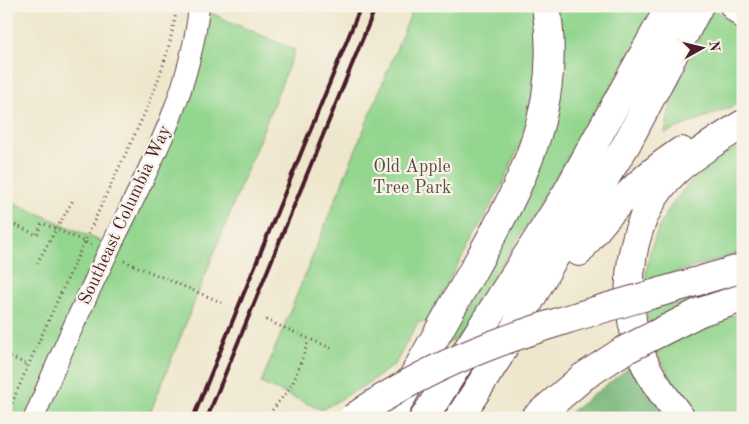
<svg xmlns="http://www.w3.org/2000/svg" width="749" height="424" viewBox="0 0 749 424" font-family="'Old Standard TT',serif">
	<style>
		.green { fill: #93d68e; stroke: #6e7a5c }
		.forest { fill: #76b779; stroke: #606b52 }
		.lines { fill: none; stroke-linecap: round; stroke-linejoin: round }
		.tertiary-casing { stroke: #633d43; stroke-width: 22 }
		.motorway-casing { stroke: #633d43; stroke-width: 30 }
		.path { stroke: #633d43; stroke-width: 3; stroke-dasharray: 1 4; stroke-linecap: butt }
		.tertiary { stroke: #fff; stroke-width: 20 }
		.motorway { stroke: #fff; stroke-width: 28 }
		.rail { stroke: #4a1f2b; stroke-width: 4 }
		.motorway-bridge-casing { stroke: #633d43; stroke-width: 30; stroke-linecap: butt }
		.motorway-bridge { stroke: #fff; stroke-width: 28 }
		.labels { text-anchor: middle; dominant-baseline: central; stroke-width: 4.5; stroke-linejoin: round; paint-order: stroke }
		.park-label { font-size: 18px; fill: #5c4d44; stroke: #f7f3e8 }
		.street-label { font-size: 18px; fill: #4a1f2b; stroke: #f7f3e8 }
	</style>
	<rect width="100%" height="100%" fill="#f7f3e8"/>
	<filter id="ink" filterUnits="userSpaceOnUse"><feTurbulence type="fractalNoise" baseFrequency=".02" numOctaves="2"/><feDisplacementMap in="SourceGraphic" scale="10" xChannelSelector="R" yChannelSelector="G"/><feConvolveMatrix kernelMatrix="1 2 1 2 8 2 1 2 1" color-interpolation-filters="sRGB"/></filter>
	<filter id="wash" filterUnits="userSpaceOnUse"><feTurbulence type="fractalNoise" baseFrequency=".0096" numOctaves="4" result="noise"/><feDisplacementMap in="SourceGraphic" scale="20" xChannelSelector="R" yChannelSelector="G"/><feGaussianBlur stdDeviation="1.12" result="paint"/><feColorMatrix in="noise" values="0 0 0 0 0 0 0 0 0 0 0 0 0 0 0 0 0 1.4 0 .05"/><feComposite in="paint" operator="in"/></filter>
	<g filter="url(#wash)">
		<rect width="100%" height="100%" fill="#efe7cd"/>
		<path class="green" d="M414,6H532L538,54L535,91L524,136L500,189L426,322H418L395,364L370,382L322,410L261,383Z
			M558,6H711L743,32V102L665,133L672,97L701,36L653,11L613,85L456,339L442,347L527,196Z
			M199,8L295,50L148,418H6V199L111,246L165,134Z
			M743,144V252L662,277L665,302L743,280V285L697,299L668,312L676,337L743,312V418C730,418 713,421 701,418C688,415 678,391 672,380C616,291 651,190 743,144Z"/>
		<path class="forest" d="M634,364L673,418H563Z"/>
	</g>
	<g filter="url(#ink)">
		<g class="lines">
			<defs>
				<path id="tertiary" d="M34,418C58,359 84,301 112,244C149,168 191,92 199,6"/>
				<path id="motorway" d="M734,6L743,14
					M579,252C609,211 638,180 681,151
					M695,282L743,268
					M700,312L743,298
					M390,418C417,369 445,320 472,272C521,185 563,109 546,6
					M424,418L566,194L670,6
					M459,418L499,356L551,263L626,145L699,6
					M535,418L583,377
					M681,418C666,398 649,377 641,354C619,294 628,215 677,170C697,152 721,138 743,124"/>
			</defs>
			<use href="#tertiary" class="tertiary-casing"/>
			<use href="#motorway" class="motorway-casing"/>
			<path class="path" d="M6,221L37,235L42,223L92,245
				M124,261L223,303
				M37,263L73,200
				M266,320L333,349
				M6,355L28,365
				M6,417C38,341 73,267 107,193C137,128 166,79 177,6
				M266,418L292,385L309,340"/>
			<use href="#tertiary" class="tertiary"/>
			<use href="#motorway" class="motorway"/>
			<path class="rail" d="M193,418L361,6
				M207,418L376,6"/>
			<defs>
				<path id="motorway-bridge" d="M583,377L623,351L700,312
					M353,418C455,344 577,317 695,282"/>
			</defs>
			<use href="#motorway-bridge" class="motorway-bridge-casing"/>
			<use href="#motorway-bridge" class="motorway-bridge"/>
		</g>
	</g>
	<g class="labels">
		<g class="park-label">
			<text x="412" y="167">Old Apple<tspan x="412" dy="21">Tree Park</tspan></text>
		</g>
		<g class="street-label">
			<text transform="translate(125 215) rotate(-65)">Southeast Columbia Way</text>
		</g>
	</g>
	<rect width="749" height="424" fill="none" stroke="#f7f3e8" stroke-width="25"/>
	<g transform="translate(702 48) rotate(82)" stroke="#f7f3e8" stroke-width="4" paint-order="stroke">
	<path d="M0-4L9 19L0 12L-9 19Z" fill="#4a1f2b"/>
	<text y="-8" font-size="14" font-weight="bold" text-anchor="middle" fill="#4a1f2b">N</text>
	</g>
</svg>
